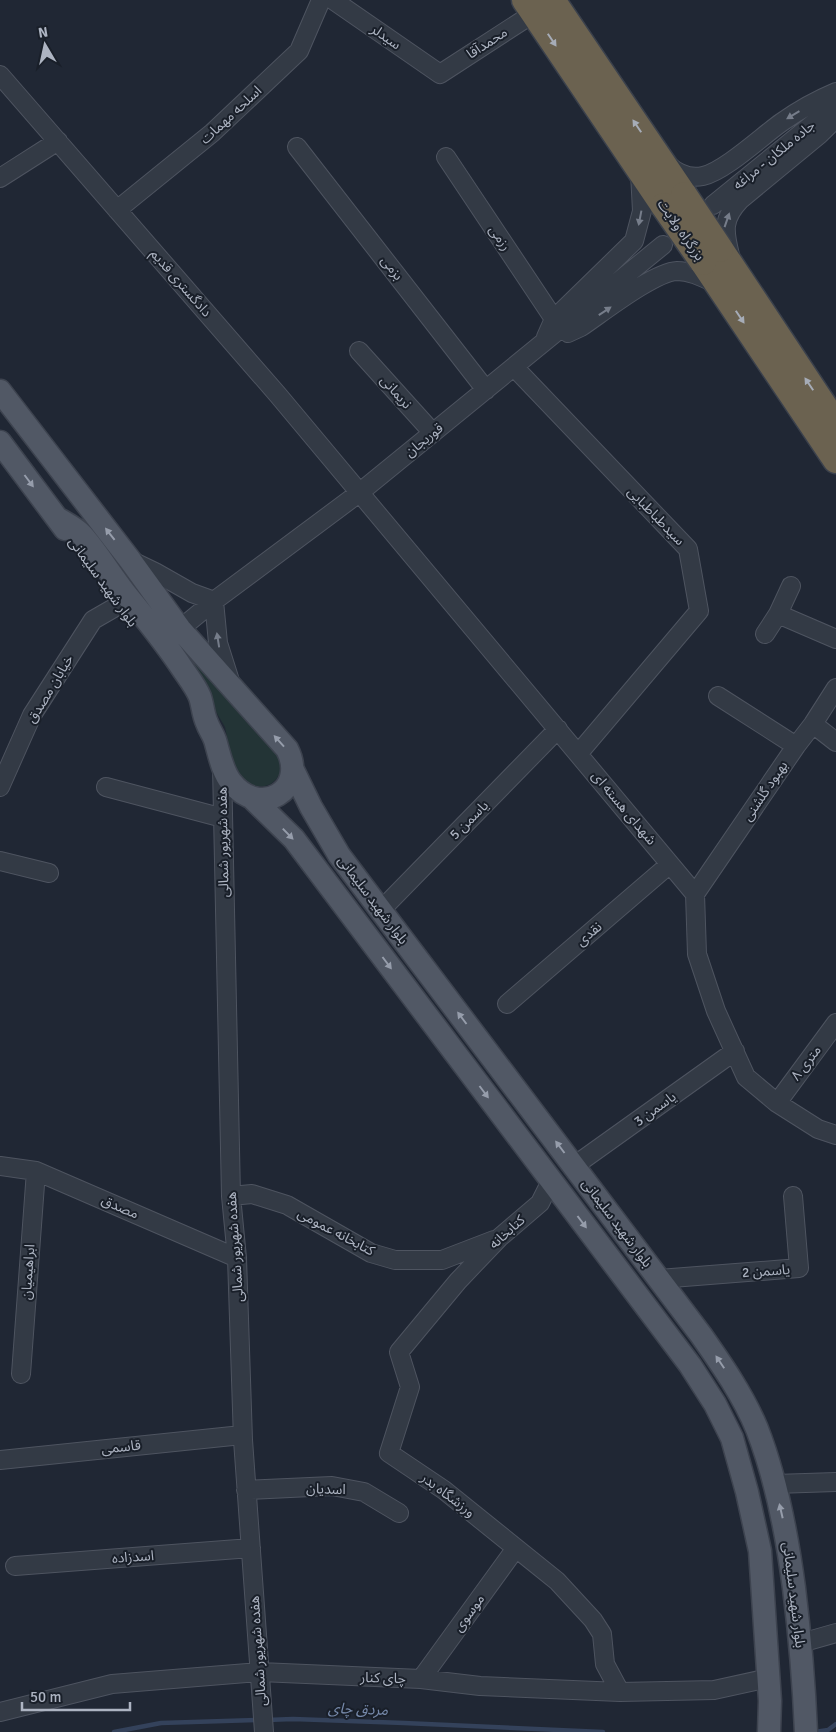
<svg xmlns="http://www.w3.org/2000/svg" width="836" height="1732" viewBox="0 0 836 1732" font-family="Signika,'Noto Sans Arabic',sans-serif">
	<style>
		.green { fill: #233436 }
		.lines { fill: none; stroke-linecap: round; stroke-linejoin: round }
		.stream { stroke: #34425b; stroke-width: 4.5 }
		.minor-casing { stroke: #4e5460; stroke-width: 20 }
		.major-casing { stroke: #3d434f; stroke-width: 25 }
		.highway-casing { stroke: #3b414c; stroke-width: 29 }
		.minor { stroke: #333a45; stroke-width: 18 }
		.major { stroke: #515865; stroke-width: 22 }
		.highway { stroke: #6b6250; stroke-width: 26 }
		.highway-bridge-casing { stroke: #3b414c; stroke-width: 29; stroke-linecap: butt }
		.highway-bridge { stroke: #6b6250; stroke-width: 26 }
		.oneway { fill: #a6acb7 }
		.oneway2 { fill: #767d8a }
		.oneway3 { fill: #969dab }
		.labels { text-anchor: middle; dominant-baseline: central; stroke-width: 4; stroke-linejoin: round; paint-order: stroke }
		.street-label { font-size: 14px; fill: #adb4c2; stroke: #191f29 }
		.water-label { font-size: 15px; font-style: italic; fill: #7689aa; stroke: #191f29 }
	</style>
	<rect width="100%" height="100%" fill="#202734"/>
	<path class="green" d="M188,655L269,738L284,765C274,788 266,789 243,784L233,767L225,727L185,659Z"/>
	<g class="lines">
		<path class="stream" d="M267,1720L293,1719L404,1723L603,1732
			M114,1732L161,1723L259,1720
			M815,1732L828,1730L836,1724"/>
		<defs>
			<path id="minor" d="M333,0L440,74L534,13
				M0,75L278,395L695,894L697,954L716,1011L746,1077L777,1103L818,1129L836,1135
				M297,147L486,390
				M446,157L554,319
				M668,165C678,174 689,179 703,176C725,171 762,136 782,122C799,110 817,100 836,92
				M0,178L58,141
				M713,205L836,105
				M117,210L212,133L299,51L321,0
				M730,255C724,231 722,219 740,200L820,134L836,118
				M568,333L581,327C602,313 654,272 677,271C691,271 704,278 717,284
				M546,337L554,319L634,241L642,211L640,173
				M359,351L433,433
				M514,367L688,549L699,611L578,754
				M130,560L155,572L192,593L214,601L218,643L231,684
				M778,614L836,639
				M180,629L214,601L359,493L663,245
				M765,634L778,614L791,586
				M718,696L796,746
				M813,724L836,742
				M222,766L231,1196L237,1258L243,1440L264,1732
				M0,787L32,715L93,620L119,605
				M106,787L223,818
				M0,861L49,873
				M695,894L796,746L813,724L836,688
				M381,910L558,729
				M507,1004L670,864
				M777,1103L836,1023
				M0,1166L36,1171L237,1258
				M574,1166L735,1051
				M551,1181L540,1203L499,1238L458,1281L399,1352L410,1387L389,1453L444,1490L557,1581L593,1620L602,1634L605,1664L620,1692
				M231,1196L252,1194L287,1205L371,1253L395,1260H442L494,1240
				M659,1279L799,1268L793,1196
				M21,1374L36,1171
				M0,1460L242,1435
				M775,1484L836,1482
				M246,1490L332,1486L364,1492L399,1513
				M15,1566L251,1548
				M801,1643L836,1633
				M421,1679L516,1548
				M0,1712L112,1684L260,1672L421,1679L480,1686L620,1692L714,1690L769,1678"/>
			<path id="major" d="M0,391L130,560L180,629L287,749C308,790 260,819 231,782C222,771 219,753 215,740C213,734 209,729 207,723C203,715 203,706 200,697C196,687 188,677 182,668C165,642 145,618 125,593C110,574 98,553 82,535C76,528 65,523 57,518
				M0,442L65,529
				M293,770L311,807L339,855L701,1335C722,1365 743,1395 757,1429C777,1480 787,1535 794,1588C800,1636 804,1684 806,1732
				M253,799L294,839L690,1365L715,1404L732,1438L747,1492L760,1551L770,1701L769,1732"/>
			<path id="highway" d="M525,0L664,206
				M552,0L684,195
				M720,249L836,424
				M703,262L836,460"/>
		</defs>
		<use href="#minor" class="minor-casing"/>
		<use href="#major" class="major-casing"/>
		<use href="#highway" class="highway-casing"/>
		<use href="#minor" class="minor"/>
		<use href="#major" class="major"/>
		<use href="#highway" class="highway"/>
		<defs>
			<path id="highway-bridge" d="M684,195L720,249
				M664,206L703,262"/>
		</defs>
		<use href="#highway-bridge" class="highway-bridge-casing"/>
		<use href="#highway-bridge" class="highway-bridge"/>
	</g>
	<defs><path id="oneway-solid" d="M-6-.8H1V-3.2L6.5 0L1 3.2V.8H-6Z" transform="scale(1.25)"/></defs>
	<g class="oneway">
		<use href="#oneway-solid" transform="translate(552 40) rotate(56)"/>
		<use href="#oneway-solid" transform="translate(637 126) rotate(-124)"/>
		<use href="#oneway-solid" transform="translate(740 317) rotate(56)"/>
		<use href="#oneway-solid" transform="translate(809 384) rotate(-124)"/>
	</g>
	<g class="oneway2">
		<use href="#oneway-solid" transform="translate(793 115) rotate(149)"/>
		<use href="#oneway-solid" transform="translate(640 218) rotate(101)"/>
		<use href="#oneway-solid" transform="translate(727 220) rotate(-71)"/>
		<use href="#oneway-solid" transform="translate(605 311) rotate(-34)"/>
		<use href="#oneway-solid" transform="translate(218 640) rotate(-99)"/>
	</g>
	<g class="oneway3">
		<use href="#oneway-solid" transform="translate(29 481) rotate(53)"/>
		<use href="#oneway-solid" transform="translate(110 534) rotate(-128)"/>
		<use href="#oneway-solid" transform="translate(279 741) rotate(-132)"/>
		<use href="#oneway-solid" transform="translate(288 834) rotate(46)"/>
		<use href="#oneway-solid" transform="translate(387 963) rotate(53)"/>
		<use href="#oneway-solid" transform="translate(462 1018) rotate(-127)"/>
		<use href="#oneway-solid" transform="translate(484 1092) rotate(53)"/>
		<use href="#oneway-solid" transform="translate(560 1147) rotate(-127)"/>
		<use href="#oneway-solid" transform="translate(582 1222) rotate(53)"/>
		<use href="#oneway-solid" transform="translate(720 1362) rotate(-124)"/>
		<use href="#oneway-solid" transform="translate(781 1511) rotate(-103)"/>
	</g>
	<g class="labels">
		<g class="street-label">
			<text transform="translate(386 37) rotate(35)">سیدلر</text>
			<text transform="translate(487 43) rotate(-33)">محمدآقا</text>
			<text transform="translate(231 115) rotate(-43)">اسلحه مهمات</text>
			<text transform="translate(774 155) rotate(-39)">جاده ملکان - مراغه</text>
			<text transform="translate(681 230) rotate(55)">بزرگراه ولایت</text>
			<text transform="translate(500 238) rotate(56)">رزمی</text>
			<text transform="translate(392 268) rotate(52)">بزمی</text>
			<text transform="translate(181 283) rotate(49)">دادگستری قدیم</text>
			<text transform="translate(396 392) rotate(48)">نریمانی</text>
			<text transform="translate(424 440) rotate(-39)">قوریجان</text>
			<text transform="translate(656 516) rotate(46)">سیدطباطبایی</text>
			<text transform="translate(103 582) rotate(54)">بلوار شهید سلیمانی</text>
			<text transform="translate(50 689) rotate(-59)">خیابان مصدق</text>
			<text transform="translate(765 791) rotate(-56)">بهبود گلشنی</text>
			<text transform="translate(624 808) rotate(50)">شهدای هسته ای</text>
			<text transform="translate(469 820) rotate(-45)">یاسمن 5</text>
			<text transform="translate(223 842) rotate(-91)">هفده شهریور شمالی</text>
			<text transform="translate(373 900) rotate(53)">بلوار شهید سلیمانی</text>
			<text transform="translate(589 934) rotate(-41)">نقدی</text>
			<text transform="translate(806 1063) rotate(-53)">۸ متری</text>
			<text transform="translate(655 1109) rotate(-36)">یاسمن 3</text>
			<text transform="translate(120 1207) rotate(23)">مصدق</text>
			<text transform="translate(617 1223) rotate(53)">بلوار شهید سلیمانی</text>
			<text transform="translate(336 1232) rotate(28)">کتابخانه عمومی</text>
			<text transform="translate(507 1232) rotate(-42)">کتابخانه</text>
			<text transform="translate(235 1247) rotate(-94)">هفده شهریور شمالی</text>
			<text transform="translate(766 1271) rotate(-4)">یاسمن 2</text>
			<text transform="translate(28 1272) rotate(-86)">ابراهیمیان</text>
			<text transform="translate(121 1447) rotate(-6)">قاسمی</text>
			<text transform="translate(326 1489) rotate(2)">اسدیان</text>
			<text transform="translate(448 1495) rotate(37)">ورزشگاه بدر</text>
			<text transform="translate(133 1557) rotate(-4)">اسدزاده</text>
			<text transform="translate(794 1595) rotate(83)">بلوار شهید سلیمانی</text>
			<text transform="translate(469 1613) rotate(-54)">موسوی</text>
			<text transform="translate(258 1651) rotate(-94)">هفده شهریور شمالی</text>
			<text transform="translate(383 1678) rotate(2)">چای کنار</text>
		</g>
		<g class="water-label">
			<text transform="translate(358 1709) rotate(2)">مردق چای</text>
		</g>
	</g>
	<g transform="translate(45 45) rotate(351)" stroke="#191f29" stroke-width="4" paint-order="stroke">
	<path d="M0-4L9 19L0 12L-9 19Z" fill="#adb4c2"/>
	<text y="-8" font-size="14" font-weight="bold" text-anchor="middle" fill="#adb4c2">N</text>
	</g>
	<path d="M22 1702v8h108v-8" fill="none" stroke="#adb4c2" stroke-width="2.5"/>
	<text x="30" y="1702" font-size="15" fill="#adb4c2" stroke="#191f29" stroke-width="4" paint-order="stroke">50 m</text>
</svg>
